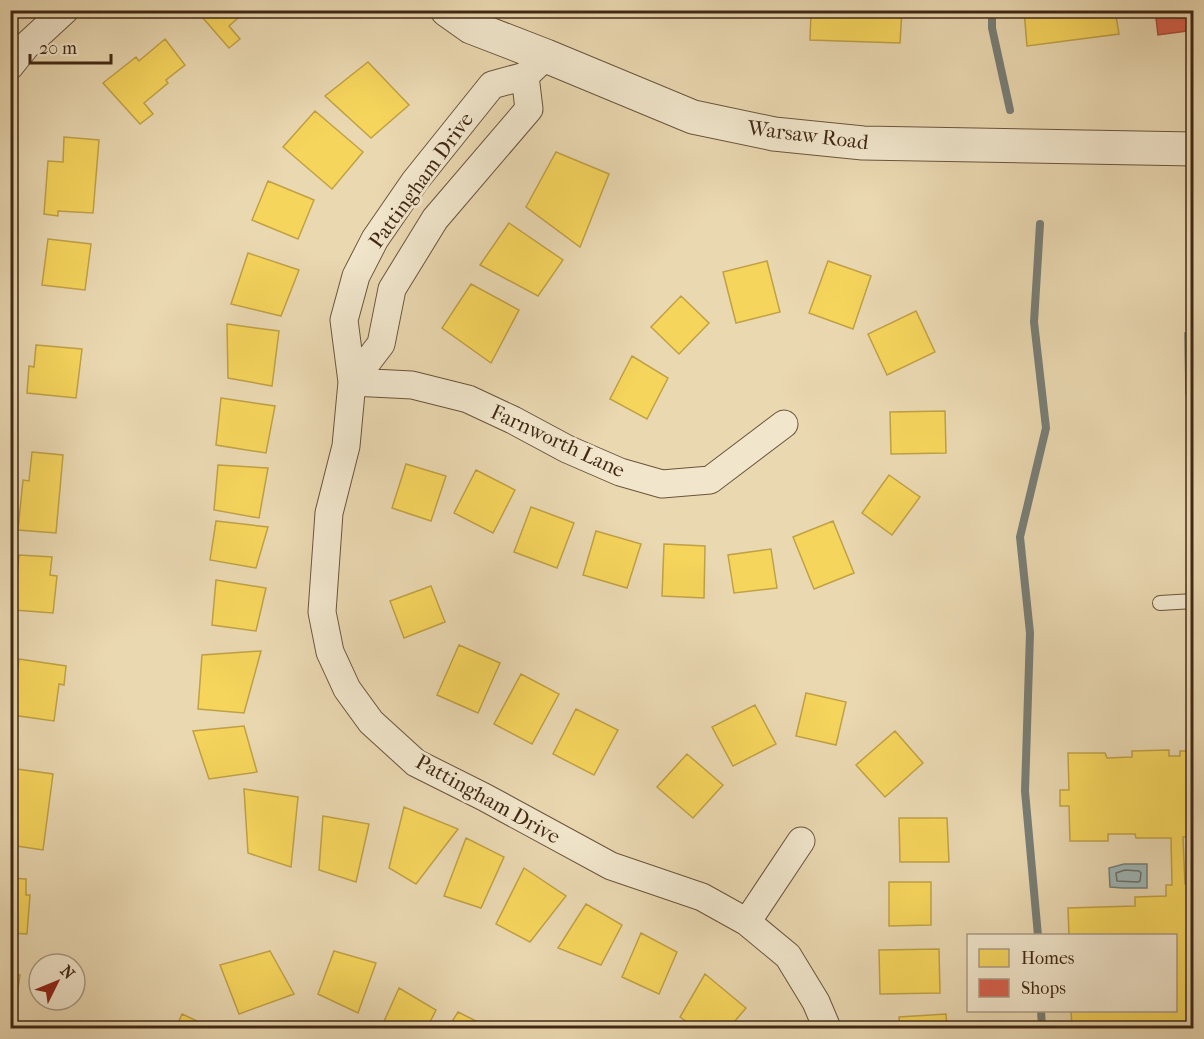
<svg xmlns="http://www.w3.org/2000/svg" width="1204" height="1039" viewBox="0 0 1204 1039" font-family="'IM FELL French Canon',serif">
	<style>
		.water { fill: #9db7b8; stroke: #787e76; stroke-width: 1.5 }
		.homes { fill: #f6d55c; stroke: #c0a146; stroke-width: 1.5 }
		.shops { fill: #d6604d; stroke: #a94f3c; stroke-width: 1.5 }
		.lines { fill: none; stroke-linecap: round; stroke-linejoin: round }
		.shore { stroke: #6f7066; stroke-width: 1.5 }
		.stream { stroke: #787e76; stroke-width: 8 }
		.service-casing { stroke: #6b543b; stroke-width: 16 }
		.minor-casing { stroke: #6b543b; stroke-width: 29 }
		.tertiary-casing { stroke: #6b543b; stroke-width: 35 }
		.service { stroke: #f1e6cc; stroke-width: 14 }
		.minor { stroke: #f1e6cc; stroke-width: 27 }
		.tertiary { stroke: #f1e6cc; stroke-width: 33 }
		.labels { text-anchor: middle; dominant-baseline: central; stroke-width: 6; stroke-linejoin: round; paint-order: stroke }
		.street-label { font-size: 21px; fill: #412814; stroke: #f1e6cc }
	</style>
	<rect width="100%" height="100%" fill="#ead8b1"/>
	<filter id="stains"><feTurbulence type="fractalNoise" baseFrequency=".00333" numOctaves="4"/><feColorMatrix values="0 0 0 0 .2 0 0 0 0 .09 0 0 0 0 .02 0 0 0 .5 -.17"/></filter>
	<radialGradient id="worn" r=".72"><stop offset=".6" stop-color="#630" stop-opacity="0"/><stop offset="1" stop-color="#630" stop-opacity=".3"/></radialGradient>
	<path class="water" d="M1185,333H1193V394H1186Z
		M1124,864H1147V888H1123L1110,887L1109,868Z"/>
	<path class="homes" d="M196,10H247L229,26L240,39L229,48Z
		M831,10H902L900,43L810,40L811,13H831Z
		M1024,10H1115L1119,34L1027,46Z
		M165,39L185,65L166,80L168,83L144,103L153,114L140,124L103,83L136,57L139,61Z
		M368,62L409,105L371,138L325,96Z
		M315,111L363,152L332,189L283,147Z
		M64,137L99,140L93,213L58,211V216L44,214L48,161L63,162Z
		M556,152L609,174L580,247L526,207Z
		M268,181L314,200L298,239L252,220Z
		M509,223L563,260L538,296L480,265Z
		M48,239L91,244L85,290L42,285Z
		M248,253L299,270L281,316L231,304Z
		M767,261L780,312L736,323L723,272Z
		M828,261L871,276L853,329L809,313Z
		M471,284L519,310L491,363L442,328Z
		M681,296L709,323L679,354L651,327Z
		M916,311L935,352L887,375L868,334Z
		M227,324L279,331L272,386L228,378Z
		M36,345L82,349L76,398L27,393L29,366L34,367Z
		M632,356L668,378L647,419L610,399Z
		M221,398L275,406L266,453L216,445Z
		M945,411L946,453L891,454L890,412Z
		M32,452L63,455L56,533L18,530L23,480L29,481Z
		M406,464L446,476L431,521L392,508Z
		M218,465L268,468L259,518L214,510Z
		M476,470L515,490L493,533L454,513Z
		M889,475L920,497L892,535L862,513Z
		M531,507L574,523L557,568L514,552Z
		M216,521L268,527L256,568L210,560Z
		M833,521L854,573L814,589L793,537Z
		M596,531L641,544L627,588L583,575Z
		M664,544L705,546L704,598L662,596Z
		M771,549L777,588L734,593L728,555Z
		M19,555L52,557L50,575L57,576L53,613L14,610Z
		M216,580L266,588L256,631L212,625Z
		M431,586L445,622L404,638L390,601Z
		M459,645L500,663L478,713L437,695Z
		M261,651L244,713L198,709L202,655Z
		M19,659L66,666L64,685L59,684L54,721L12,715Z
		M521,674L559,694L532,744L494,724Z
		M806,693L846,702L836,745L796,736Z
		M755,705L776,744L733,766L712,727Z
		M576,709L618,730L594,775L553,754Z
		M244,726L257,772L209,779L193,731Z
		M895,731L923,763L885,797L856,765Z
		M1169,750V756H1180V751H1194V837H1183L1185,884H1194V1028H1072L1071,1010H1176V936H1069L1068,908L1135,906V897L1166,896V885H1172L1171,838H1136L1135,834H1108V841H1070L1069,806H1060V790H1069L1068,753H1105L1107,758L1132,757V751Z
		M687,754L723,785L693,818L657,787Z
		M17,769L53,774L43,850L10,845V796L13,797Z
		M244,789L298,797L291,867L248,853Z
		M404,807L458,829L416,884L389,868Z
		M323,816L369,824L356,882L319,870Z
		M899,818H947L949,862H900Z
		M466,838L504,857L481,908L444,896Z
		M524,868L566,896L530,942L496,924Z
		M10,878L26,879V895H30L27,934L10,933Z
		M889,882H931V925L889,926Z
		M586,904L622,925L601,965L558,948Z
		M641,933L677,952L659,994L622,977Z
		M939,949L940,993L880,994L879,950Z
		M270,951L294,994L239,1014L220,965Z
		M334,951L376,963L358,1013L318,994Z
		M10,974L20,975L12,1028H10Z
		M705,974L746,1008L729,1028H696L680,1017Z
		M399,988L436,1010L427,1028H381Z
		M458,1012L490,1028H448Z
		M182,1014L212,1028H176Z
		M946,1014L947,1028H900L899,1017Z"/>
	<path class="shops" d="M1155,10H1194V30L1158,35Z"/>
	<g class="lines">
		<path class="shore" d="M1125,870L1139,871L1141,873L1140,881L1138,882L1117,881L1116,873Z"/>
		<path class="stream" d="M992,10V28L1010,110
			M1038,936L1025,791L1030,633L1020,537L1046,428L1034,322L1040,224
			M1041,1010L1042,1028"/>
		<defs>
			<path id="service" d="M1160,603L1194,601"/>
			<path id="minor" d="M546,56L525,76L492,85L415,181L375,239L356,276L344,320L352,382L346,446L329,513L322,612L330,652L347,689L371,722L416,763L484,797L611,866L702,897L747,922L788,956L816,1002L827,1028
				M10,66L26,46L65,10
				M352,382L412,385L468,399L513,420L567,449L620,472L662,484L710,480L784,424
				M352,382L381,344L392,289L435,219L529,109L525,76
				M747,922L801,841"/>
			<path id="tertiary" d="M447,10L471,27L546,56L693,117L774,134L863,143L1194,149"/>
		</defs>
		<use href="#service" class="service-casing"/>
		<use href="#minor" class="minor-casing"/>
		<use href="#tertiary" class="tertiary-casing"/>
		<use href="#service" class="service"/>
		<use href="#minor" class="minor"/>
		<use href="#tertiary" class="tertiary"/>
	</g>
	<g class="labels">
		<g class="street-label">
			<text transform="translate(808 135) rotate(7)">Warsaw Road</text>
			<text transform="translate(421 180) rotate(-54)">Pattingham Drive</text>
			<text transform="translate(558 441) rotate(25)">Farnworth Lane</text>
			<text transform="translate(488 799) rotate(29)">Pattingham Drive</text>
		</g>
	</g>
	<rect width="1204" height="1039" fill="none" stroke="#ead8b1" stroke-width="36"/>
	<rect x="12" y="12" width="1180" height="1015" fill="none" stroke="#412814" stroke-width="3"/>
	<rect x="18" y="18" width="1168" height="1003" fill="none" stroke="#412814" stroke-width="1.5"/>
	<rect x="967" y="934" width="210" height="78" fill="#f1e6cc" stroke="#ab9a82" stroke-width="1.5"/>
	<rect x="979" y="949" width="30" height="18" fill="#f6d55c" stroke="#ab9a82" stroke-width="1.5"/>
	<text x="1021" y="964" font-size="18" fill="#412814">Homes</text>
	<rect x="979" y="979" width="30" height="18" fill="#d6604d" stroke="#ab9a82" stroke-width="1.5"/>
	<text x="1021" y="994" font-size="18" fill="#412814">Shops</text>
	<g transform="translate(57 982) rotate(47)"><circle r="28" fill="#f1e6cc" stroke="#ab9a82" stroke-width="1.5"/>
	<path d="M0-4.5L10 22L0 15L-10 22Z" fill="#8f2418"/>
	<text y="-9" font-size="16" font-weight="bold" text-anchor="middle" fill="#412814">N</text>
	</g>
	<path d="M30 54v9h81v-9" fill="none" stroke="#412814" stroke-width="3"/>
	<text x="39" y="54" font-size="18" fill="#412814" stroke="#f1e6cc" stroke-width="4.5" paint-order="stroke">20 m</text>
	<rect width="100%" height="100%" filter="url(#stains)"/>
	<rect width="100%" height="100%" fill="url(#worn)"/>
</svg>
